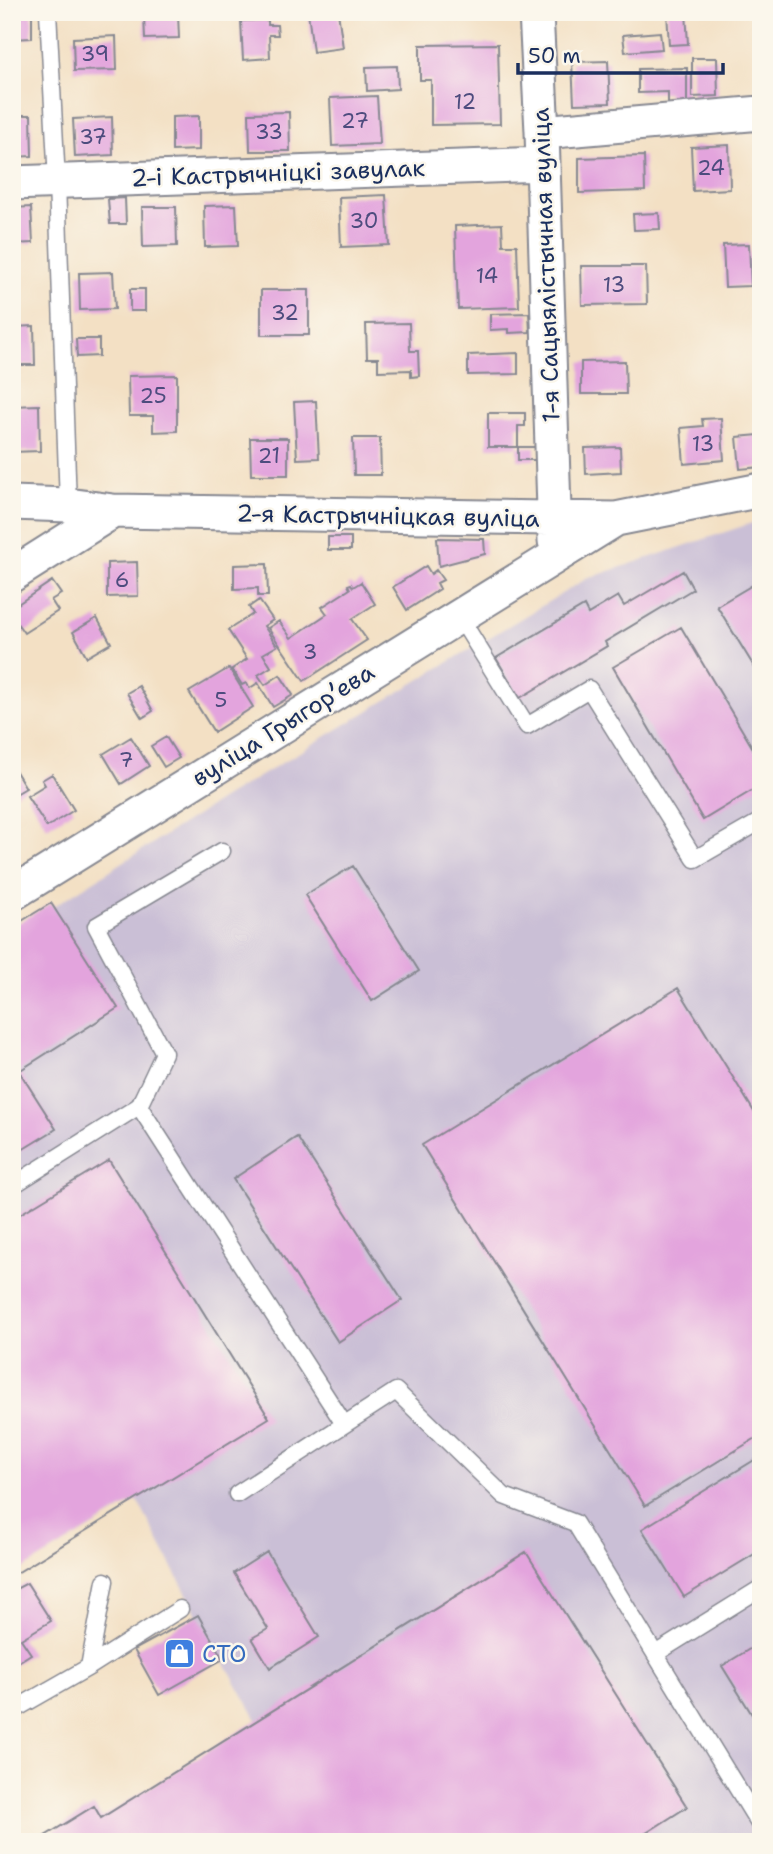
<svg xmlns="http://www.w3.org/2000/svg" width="773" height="1854" viewBox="0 0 773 1854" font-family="'Shantell Sans',sans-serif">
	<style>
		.industrial { fill: #cabfd6 }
		.building { fill: #e3a4dd }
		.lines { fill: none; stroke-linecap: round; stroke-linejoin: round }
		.service-casing { stroke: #878891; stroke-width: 19 }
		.minor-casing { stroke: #878891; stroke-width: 37 }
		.service { stroke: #fff; stroke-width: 16 }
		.minor { stroke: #fff; stroke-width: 33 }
		.labels { text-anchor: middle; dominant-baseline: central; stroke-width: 5; stroke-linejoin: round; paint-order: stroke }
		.number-label { font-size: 21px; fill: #4d4c7e }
		.street-label { font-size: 24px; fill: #1b2f5e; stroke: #fbf7ec }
		.shop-label { font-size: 24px; fill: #366cbe; stroke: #fbf7ec; text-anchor: start }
	</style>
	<rect width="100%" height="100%" fill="#fbf7ec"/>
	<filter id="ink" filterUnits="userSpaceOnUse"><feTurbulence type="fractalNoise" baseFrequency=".0143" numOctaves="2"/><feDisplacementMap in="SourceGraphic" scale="14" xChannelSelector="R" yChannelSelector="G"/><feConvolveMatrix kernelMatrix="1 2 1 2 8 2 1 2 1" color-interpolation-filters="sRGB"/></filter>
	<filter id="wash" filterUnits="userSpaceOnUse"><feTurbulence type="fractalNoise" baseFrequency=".00686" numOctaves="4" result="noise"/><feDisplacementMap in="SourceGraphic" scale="28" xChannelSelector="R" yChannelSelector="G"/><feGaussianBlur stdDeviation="1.57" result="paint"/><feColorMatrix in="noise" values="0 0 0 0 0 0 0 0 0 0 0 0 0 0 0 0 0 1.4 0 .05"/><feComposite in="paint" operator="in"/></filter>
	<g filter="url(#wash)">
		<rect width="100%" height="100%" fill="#f3e0c4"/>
		<path class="industrial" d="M761,520V1842H49L45,1836L94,1806L102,1818L257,1720L198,1615L137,1500L12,1576V927L51,903L54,906L227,796L586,579Z"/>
		<g id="blocks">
			<path class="building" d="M12,12H32V38L12,39Z
				M308,12H338L343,48L313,52Z
				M667,12H686L688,44L669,45Z
				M178,14L179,38L145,39L144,15Z
				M268,20V25H277L278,35H269L270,58L243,60L241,21Z
				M660,32L662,49L625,52L623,35Z
				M116,36L117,70L74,71L73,38Z
				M498,44L500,124L431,125V80H420V45Z
				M692,58H717L718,96L692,97Z
				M608,61L610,103L574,104L572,62Z
				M397,66L398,89L367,91L366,67Z
				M687,68V106H668V92L638,93V69Z
				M377,96L380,144L332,146L330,98Z
				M289,112L290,151H250L249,113Z
				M12,115H31L32,156L12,157Z
				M199,116V150L172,151V117Z
				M112,117L113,155L75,157L73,119Z
				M729,145L730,189L693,191L691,147Z
				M644,156L645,191L579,193V158Z
				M386,195L389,245L341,247L339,197Z
				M125,198L126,224H110L108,199Z
				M236,205L238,246L205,247L204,206Z
				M31,207L33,243L12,244V208Z
				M142,207H176L177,246L143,247Z
				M659,213L660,229L634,230L633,214Z
				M502,224L503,245H517L519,307L458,309L455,226Z
				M749,244L751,286L725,287L723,245Z
				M581,266H646L647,304L582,305Z
				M113,272L115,309L80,310L79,273Z
				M130,289H145V311H130Z
				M261,290H309V335H261Z
				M529,313L530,332L509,333V329L490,330V314Z
				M409,323L410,351H418L419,376L411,377V370L378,371V358H367L366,324Z
				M34,326L35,365H12V327Z
				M76,339H99V356L77,357Z
				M518,353V374L468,375V355Z
				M625,361L626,394H581V362Z
				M177,375V431L153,432V416H129L128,376Z
				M316,401L319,458L297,459L294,402Z
				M39,405L40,451L12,452V406Z
				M488,413H525V426H518V447H488Z
				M721,418L724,460L684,464L681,428L703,426L702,419Z
				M759,435L761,440V467L740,469L737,437Z
				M250,438H288V475H251Z
				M353,438H380L381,475H354Z
				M518,447H535V460H518Z
				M620,447L621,472L586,474L585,448Z
				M328,537H351V550H328Z
				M437,538L484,539L485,554L439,566Z
				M137,562L138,596L107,597V563Z
				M267,564L268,596H258V588L234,589V565Z
				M426,566L431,574L436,570L443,580L437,583L440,589L407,610L393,587Z
				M683,571L693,589L605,642L607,646L520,698L496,658L584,606L588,614L618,596L624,606Z
				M761,580V678L717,606Z
				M52,581L61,594L51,600L58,611L24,633L12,616V608Z
				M361,582L375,604L352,619L367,640L304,681L268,628L279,621L291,638L327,614L322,607L350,589L348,585L351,584L353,587Z
				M259,600L273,620L264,626L277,646L263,654L271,667L258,675L265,685L280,675L293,695L273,707L258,683L250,688L246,683L242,685L232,669L247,659L228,630L253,614L249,607Z
				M97,618L111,643L87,657L73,632Z
				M681,627L761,762V785L703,820L613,667Z
				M229,668L253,707L214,732L189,692Z
				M139,686L153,711L142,718L127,693Z
				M131,737L149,766L121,784L103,754Z
				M166,737L179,758L164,767L151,746Z
				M12,765L26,788L14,795L12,793Z
				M52,774L74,810L47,827L27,796L45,785L42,780Z
				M353,866L419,971L372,1001L305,895Z
				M51,903L118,1008L19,1071L56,1129L12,1156V927Z
				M678,988L761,1123V1435L645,1506L422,1145Z
				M297,1137L402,1300L338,1342L233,1179Z
				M109,1160L269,1418L12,1576V1219Z
				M761,1456V1550L684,1597L642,1529Z
				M267,1552L319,1637L270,1668L252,1638L268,1629L234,1573Z
				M526,1552L687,1807L632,1842H49L45,1836L94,1806L101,1818Z
				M12,1583L16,1589L27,1583L51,1621L21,1639L31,1654L12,1666Z
				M198,1615L223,1659L159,1695L134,1650Z
				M761,1642V1729L722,1666Z"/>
		</g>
	</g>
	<g filter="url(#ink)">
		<use href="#blocks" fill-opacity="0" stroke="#878891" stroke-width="2"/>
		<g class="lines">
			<defs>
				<path id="service" d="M48,12L57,182L68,505
					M459,616L527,726L589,689L695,859L761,821
					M139,1106L164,1053L96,926L222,851
					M12,1186L139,1106L344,1424
					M237,1494L396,1391L504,1496L575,1523L761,1827
					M655,1654L761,1588
					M89,1667L180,1609
					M12,1711L89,1667L105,1581"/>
				<path id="minor" d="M536,12L542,132L555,541
					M542,132L761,113
					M12,183L543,164
					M12,503L68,505L113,511L616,519L761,490
					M12,575L113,511
					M12,894L616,519"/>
			</defs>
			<use href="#service" class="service-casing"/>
			<use href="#minor" class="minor-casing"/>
			<use href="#service" class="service"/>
			<use href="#minor" class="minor"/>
		</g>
	</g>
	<defs>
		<symbol id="shop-square" viewBox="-11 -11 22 22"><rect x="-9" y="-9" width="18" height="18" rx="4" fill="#3f7fe0" stroke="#fbf7ec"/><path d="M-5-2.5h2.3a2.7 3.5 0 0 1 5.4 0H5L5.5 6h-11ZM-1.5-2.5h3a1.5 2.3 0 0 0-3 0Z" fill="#fff"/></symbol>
	</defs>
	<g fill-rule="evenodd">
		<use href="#shop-square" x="162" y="1636" width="35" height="35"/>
	</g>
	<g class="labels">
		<g class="number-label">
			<text x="95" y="54">39</text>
			<text x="465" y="102">12</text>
			<text x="355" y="121">27</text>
			<text x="269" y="132">33</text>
			<text x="93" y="137">37</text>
			<text x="711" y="168">24</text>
			<text x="364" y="221">30</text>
			<text x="487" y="276">14</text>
			<text x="614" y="285">13</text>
			<text x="285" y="313">32</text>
			<text x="153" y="396">25</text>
			<text x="703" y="444">13</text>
			<text x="269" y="456">21</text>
			<text x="122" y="580">6</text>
			<text x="310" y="652">3</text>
			<text x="221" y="700">5</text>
			<text x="126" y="760">7</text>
		</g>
		<g class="street-label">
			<text transform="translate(278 173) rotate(-2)">2-і Кастрычніцкі завулак</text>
			<text transform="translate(546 265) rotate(-92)">1-я Сацыялістычная вуліца</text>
			<text transform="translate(388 516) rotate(1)">2-я Кастрычніцкая вуліца</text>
			<text transform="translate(283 725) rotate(-32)">вуліца Грыгорʼева</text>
		</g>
		<g class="shop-label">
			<text x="202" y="1654">СТО</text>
		</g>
	</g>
	<rect width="773" height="1854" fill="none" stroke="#fbf7ec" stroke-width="42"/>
	<path d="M518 63v10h205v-10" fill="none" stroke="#1b2f5e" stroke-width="3.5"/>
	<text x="528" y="63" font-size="21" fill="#1b2f5e" stroke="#fbf7ec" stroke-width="5" paint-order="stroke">50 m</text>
</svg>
